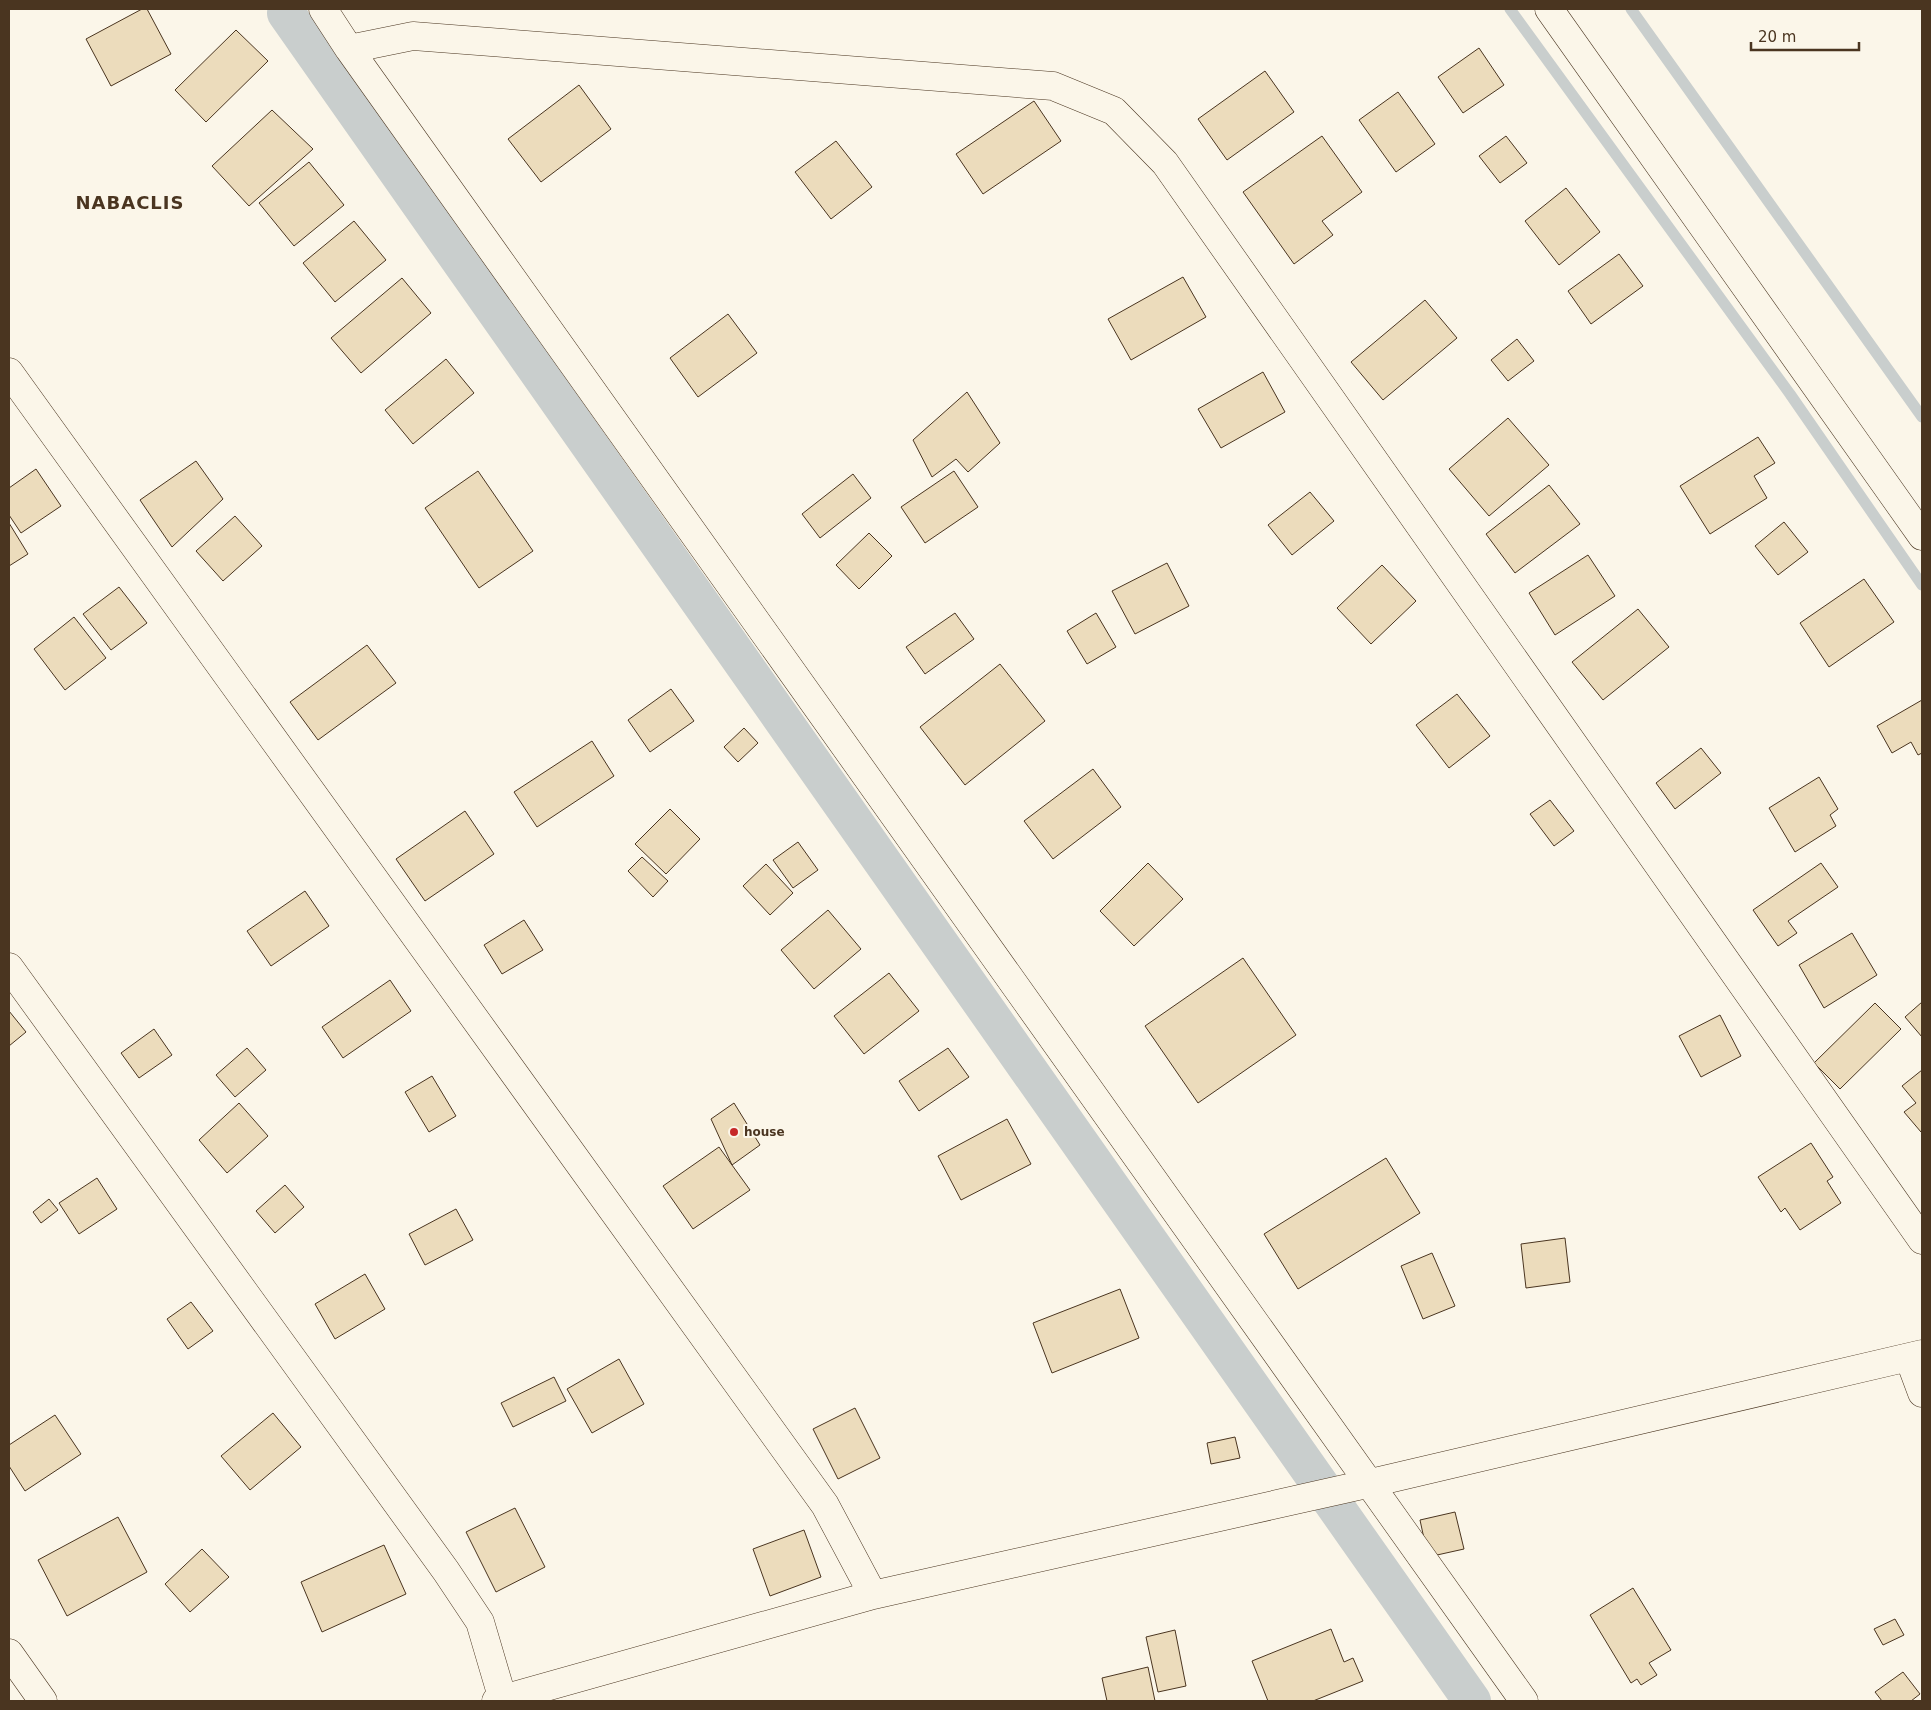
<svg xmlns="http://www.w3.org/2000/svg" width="1931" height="1710" viewBox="0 0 1931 1710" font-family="'DejaVu Sans',sans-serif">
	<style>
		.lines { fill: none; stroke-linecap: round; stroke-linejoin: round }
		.stream { stroke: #c9cecd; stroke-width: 11 }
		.canal { stroke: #c9cecd; stroke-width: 38 }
		.building { fill: #ecdcbc; stroke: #4a3520 }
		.street-casing { stroke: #4a3520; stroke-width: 29 }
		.street { stroke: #fbf6e9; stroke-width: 28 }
		.poi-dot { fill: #c62828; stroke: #fbf6e9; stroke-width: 2 }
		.labels { text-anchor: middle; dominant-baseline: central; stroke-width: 4; stroke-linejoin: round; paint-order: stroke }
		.poi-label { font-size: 12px; font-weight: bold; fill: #4a3520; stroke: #fbf6e9; text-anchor: start }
		.district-label { font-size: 18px; font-weight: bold; letter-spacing: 1px; fill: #4a3520; stroke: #fbf6e9 }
	</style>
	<rect width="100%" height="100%" fill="#fbf6e9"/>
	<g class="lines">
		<path class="stream" d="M1510,9L1790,394L1922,585
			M1631,9L1922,417"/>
		<path class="canal" d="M286,13L1472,1701"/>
	</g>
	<path class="building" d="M142,9H147L171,54L111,86L86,39Z
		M236,30L268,61L206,122L175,90Z
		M1479,48L1504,85L1463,113L1438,77Z
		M1265,71L1294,112L1227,160L1198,119Z
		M579,85L611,129L541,182L508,139Z
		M1398,92L1435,144L1396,172L1359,120Z
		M1034,101L1061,141L983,194L956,154Z
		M272,110L313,149L249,206L212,166Z
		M1322,136L1362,192L1322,221L1333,235L1294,264L1243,192Z
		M1506,136L1527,163L1500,183L1479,156Z
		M836,141L872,187L831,219L795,172Z
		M309,162L344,205L294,246L259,203Z
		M1566,188L1600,232L1559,265L1525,221Z
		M354,221L386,260L335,302L303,263Z
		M1619,254L1643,286L1591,324L1568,291Z
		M1183,277L1206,317L1131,360L1108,319Z
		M402,278L431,313L361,373L331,338Z
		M1425,300L1457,338L1383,400L1351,362Z
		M728,314L757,353L698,397L670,358Z
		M1517,339L1534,361L1508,381L1491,360Z
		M446,359L474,393L413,444L385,410Z
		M1263,372L1285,412L1221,448L1198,409Z
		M967,392L1000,443L968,472L956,459L932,477L913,440Z
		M1508,418L1549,465L1489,516L1449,469Z
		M1758,437L1775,463L1754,476L1767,498L1710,534L1680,486Z
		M196,461L223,499L172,547L140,500Z
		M36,469L61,506L21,533L9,515V488Z
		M478,471L533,551L479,588L425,508Z
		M954,471L978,507L925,543L901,507Z
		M853,474L871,498L820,538L802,514Z
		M1549,485L1580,524L1515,573L1486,534Z
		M1310,492L1334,521L1292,555L1268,525Z
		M235,516L262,546L223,581L196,551Z
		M1784,522L1808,552L1778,575L1755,546Z
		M9,523L28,554L9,566Z
		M869,533L892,556L859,589L836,565Z
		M1588,555L1615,596L1555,635L1529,593Z
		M1167,563L1189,606L1135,634L1112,591Z
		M1382,565L1416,601L1371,644L1337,608Z
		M1864,579L1894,622L1829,667L1800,623Z
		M119,587L147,623L111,650L83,614Z
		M1638,609L1669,647L1603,700L1572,662Z
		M955,613L974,639L925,674L906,647Z
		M1096,613L1116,647L1087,664L1067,631Z
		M74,617L106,658L65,690L34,649Z
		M367,645L396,683L318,740L290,702Z
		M1000,664L1045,721L965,785L920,727Z
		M671,689L694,721L650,752L628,720Z
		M1457,694L1490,736L1449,768L1416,725Z
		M1922,700V753L1918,755L1911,742L1892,753L1877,726Z
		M744,728L758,743L738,762L724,747Z
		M592,741L614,776L537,827L514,792Z
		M1701,748L1721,773L1675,809L1656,783Z
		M1093,769L1121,807L1053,859L1024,821Z
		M1819,777L1838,809L1830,815L1836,826L1795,852L1769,808Z
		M1550,800L1574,831L1554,846L1530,814Z
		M670,809L700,839L666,874L635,844Z
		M465,811L494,854L425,901L396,859Z
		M798,842L818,870L793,888L773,860Z
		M642,857L668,881L653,897L628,871Z
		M1148,863L1183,899L1134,946L1100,911Z
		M1821,863L1838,887L1788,921L1797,933L1778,946L1753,910Z
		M766,864L793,893L770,915L743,886Z
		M305,891L329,926L271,966L247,931Z
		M828,910L861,949L814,989L781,950Z
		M524,920L543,950L502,974L484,945Z
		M1852,933L1877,975L1824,1008L1799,965Z
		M1243,958L1296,1035L1198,1103L1145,1026Z
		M889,973L919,1011L864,1054L834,1016Z
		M390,980L411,1011L343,1058L322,1027Z
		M1922,1002V1037L1905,1017Z
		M1875,1003L1901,1029L1840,1089L1814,1063Z
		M9,1011L26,1032L9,1046Z
		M1720,1015L1741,1056L1701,1077L1679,1036Z
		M154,1029L172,1055L139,1078L121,1053Z
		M247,1048L266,1070L235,1097L216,1075Z
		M948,1048L969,1077L919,1111L899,1081Z
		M1922,1070V1131L1921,1132L1904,1112L1916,1103L1902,1086Z
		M432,1076L456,1116L429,1132L405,1092Z
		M239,1103L268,1136L227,1173L199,1140Z
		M734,1103L760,1145L732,1165L711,1119Z
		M1007,1119L1031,1164L961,1200L938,1156Z
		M1811,1143L1833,1177L1827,1181L1841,1203L1800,1230L1785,1208L1781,1212L1758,1177Z
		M719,1147L750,1190L693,1229L663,1186Z
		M1386,1158L1420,1213L1298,1289L1264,1234Z
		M97,1178L117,1209L79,1234L59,1203Z
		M285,1185L304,1207L275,1233L256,1211Z
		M49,1199L58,1210L41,1223L33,1212Z
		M456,1209L473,1240L425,1265L409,1234Z
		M1565,1238L1570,1282L1526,1288L1521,1244Z
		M1432,1253L1455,1306L1423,1319L1401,1266Z
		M365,1274L385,1309L335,1339L315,1304Z
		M1120,1289L1139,1338L1052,1373L1033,1323Z
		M191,1302L213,1331L188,1349L167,1319Z
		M619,1359L644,1404L592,1433L567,1389Z
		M554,1377L566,1401L513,1427L501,1403Z
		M855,1408L880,1458L838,1479L813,1429Z
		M273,1413L301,1447L250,1490L221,1456Z
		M55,1415L81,1454L25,1491L9,1466V1445Z
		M1235,1437L1240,1458L1211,1464L1207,1443Z
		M515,1508L545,1567L496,1592L466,1532Z
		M1455,1512L1464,1549L1428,1557L1420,1520Z
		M118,1517L147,1572L67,1616L38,1560Z
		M804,1530L821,1577L770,1596L753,1549Z
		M384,1545L406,1594L322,1632L301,1582Z
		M202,1549L229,1577L190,1612L165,1584Z
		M1633,1588L1671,1650L1649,1663L1657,1675L1641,1685L1637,1679L1631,1683L1590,1615Z
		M1895,1619L1904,1635L1883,1645L1874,1629Z
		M1331,1629L1344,1662L1353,1658L1363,1681L1313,1701H1268L1252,1661Z
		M1175,1630L1186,1686L1158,1692L1146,1637Z
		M1148,1667L1155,1701H1107L1102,1678Z
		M1903,1672L1920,1694L1911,1701H1882L1875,1692Z"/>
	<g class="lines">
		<defs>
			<path id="street" d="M323,9L349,49L1524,1701
				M1549,9L1922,536
				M349,49L413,36L1053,86L1114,111L1165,163L1922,1240
				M9,372L825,1505L873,1595
				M9,967L446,1571L480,1622L503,1700
				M1909,1358L1922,1393
				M9,1653L43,1701
				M496,1701L873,1595L1371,1483L1922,1354"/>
		</defs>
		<use href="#street" class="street-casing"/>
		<use href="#street" class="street"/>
	</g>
	<circle class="poi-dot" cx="734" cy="1132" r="5"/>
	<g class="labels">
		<g class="poi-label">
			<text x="744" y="1132">house</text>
		</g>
		<g class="district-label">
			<text x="130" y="202">NABACLIS</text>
		</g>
	</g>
	<rect width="1931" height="1710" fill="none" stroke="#4a3520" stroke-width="20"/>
	<path d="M1751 42v8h108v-8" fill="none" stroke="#4a3520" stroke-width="2.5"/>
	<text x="1758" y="42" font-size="15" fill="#4a3520" stroke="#fbf6e9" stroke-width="4" paint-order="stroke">20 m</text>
</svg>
